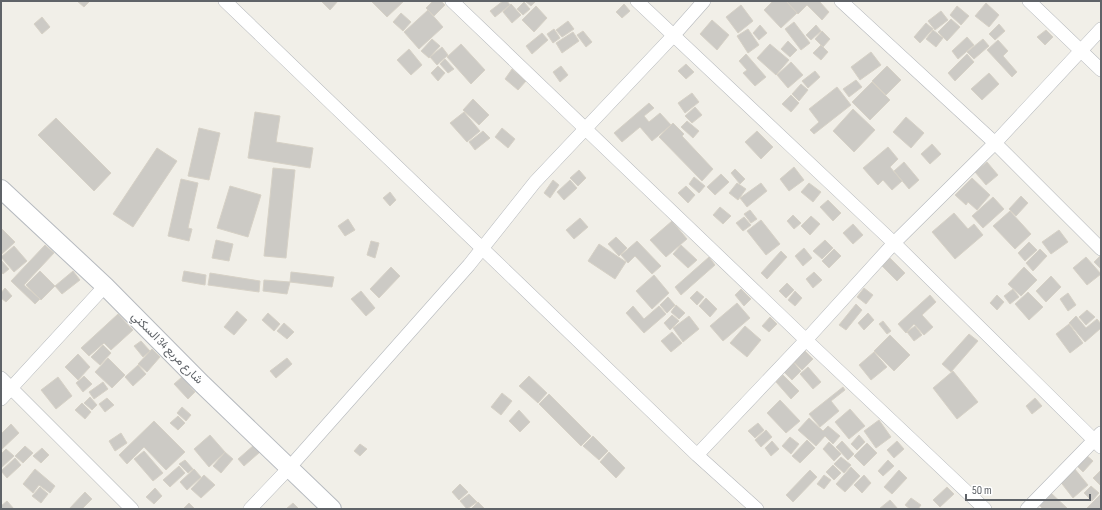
<svg xmlns="http://www.w3.org/2000/svg" width="1102" height="510" viewBox="0 0 1102 510" font-family="'Sofia Sans Condensed',Vazirmatn,sans-serif">
	<style>
		.building { fill: #cccac5; stroke: #d6d1c6 }
		.lines { fill: none; stroke-linecap: round; stroke-linejoin: round }
		.street-casing { stroke: #b5b8bc; stroke-width: 14 }
		.secondary-casing { stroke: #b6babf; stroke-width: 20 }
		.street { stroke: #fff; stroke-width: 13 }
		.secondary { stroke: #fff; stroke-width: 18 }
		.labels { text-anchor: middle; dominant-baseline: central; stroke-width: 3; stroke-linejoin: round; paint-order: stroke }
		.street-label { font-size: 12px; fill: #5f6368; stroke: #fff }
	</style>
	<rect width="100%" height="100%" fill="#f1efe8"/>
	<path class="building" d="M77,1H90L84,7Z
		M321,1H338L330,10Z
		M371,1H404L387,17Z
		M433,1H441L445,5L434,16L426,8Z
		M503,1H507L510,5L495,17L490,11Z
		M525,1H536L531,6Z
		M773,1H786L797,13L781,28L764,10Z
		M786,1H819L829,12L822,20L807,5L798,14Z
		M524,2L530,9L523,15L517,9Z
		M986,3L999,15L989,27L975,16Z
		M511,4L521,15L512,23L503,12Z
		M624,4L630,11L622,18L616,12Z
		M741,5L753,21L738,33L726,17Z
		M536,6L547,18L534,32L522,20Z
		M957,6L969,16L961,25L950,15Z
		M428,10L443,27L419,49L404,32Z
		M941,11L948,20L935,30L928,21Z
		M401,13L411,22L403,31L393,22Z
		M42,17L50,27L42,34L34,24Z
		M951,19L960,27L947,41L938,32Z
		M712,20L729,35L717,50L700,34Z
		M568,21L574,29L562,37L556,30Z
		M794,22L810,43L801,50L785,29Z
		M926,23L933,29L920,43L914,37Z
		M999,24L1005,31L995,40L989,34Z
		M760,25L767,33L759,40L753,33Z
		M816,25L821,31L811,40L806,35Z
		M554,29L560,38L553,43L547,34Z
		M748,29L759,45L748,53L737,36Z
		M933,30L943,38L936,47L926,39Z
		M1046,30L1053,37L1045,45L1037,37Z
		M583,31L592,42L586,47L577,35Z
		M822,31L830,39L823,47L815,39Z
		M573,32L579,41L562,53L556,43Z
		M542,33L548,40L532,54L526,46Z
		M967,37L974,45L958,59L952,51Z
		M432,39L440,46L429,58L421,51Z
		M983,39L989,46L974,59L967,52Z
		M998,40L1008,51L1003,56L1017,72L1012,77L987,50Z
		M788,41L797,50L790,57L781,49Z
		M461,44L485,70L471,84L447,57Z
		M770,44L789,60L776,75L757,58Z
		M821,45L828,52L821,60L813,53Z
		M442,47L448,55L437,65L430,57Z
		M409,49L422,65L411,75L397,60Z
		M871,52L881,65L860,80L851,67Z
		M746,54L766,77L755,86L743,73L747,70L739,61Z
		M967,54L974,62L955,81L948,73Z
		M445,59L454,69L448,73L440,64Z
		M791,62L803,75L788,88L777,75Z
		M686,64L694,72L686,79L678,71Z
		M438,66L445,73L438,81L431,73Z
		M561,66L568,75L560,82L553,72Z
		M887,66L901,80L886,95L872,81Z
		M512,69L526,81L518,90L505,79Z
		M815,71L820,77L808,88L802,81Z
		M989,73L999,84L982,100L971,89Z
		M856,80L862,87L849,97L843,89Z
		M872,82L890,100L870,120L852,102Z
		M801,84L808,90L799,101L792,94Z
		M837,87L851,105L814,134L810,130L819,122L809,109Z
		M692,93L699,102L685,113L678,103Z
		M791,95L799,103L791,112L782,104Z
		M473,99L489,115L479,125L463,110Z
		M649,103L654,108L644,116L649,122L660,113L671,125L652,141L640,127L622,142L614,133Z
		M695,107L702,115L692,123L685,116Z
		M853,109L875,130L854,152L833,131Z
		M255,112L280,116L276,142L313,148L310,168L248,158Z
		M464,112L480,131L467,142L450,123Z
		M906,117L924,133L911,148L893,132Z
		M56,118L111,173L94,191L38,135Z
		M687,121L699,131L693,138L681,127Z
		M673,123L684,134L682,136L713,169L702,181L659,137Z
		M199,128L220,133L209,180L188,176Z
		M502,128L515,139L508,148L495,137Z
		M483,131L490,138L475,150L469,142Z
		M757,131L773,147L761,159L745,142Z
		M932,144L941,154L930,164L921,154Z
		M888,147L898,159L890,167L902,181L892,190L883,180L878,185L863,168Z
		M157,148L177,161L133,227L113,214Z
		M904,162L919,180L909,189L894,171Z
		M987,162L998,175L986,185L975,172Z
		M794,167L804,180L789,191L780,179Z
		M273,168L295,170L286,258L264,256Z
		M735,169L745,179L740,184L731,173Z
		M579,170L586,178L578,186L570,178Z
		M721,174L729,182L715,195L707,187Z
		M694,177L705,186L699,193L689,184Z
		M972,178L990,195L977,210L968,202L966,205L955,195Z
		M181,179L198,183L188,228L192,229L189,241L168,236Z
		M553,180L559,185L550,198L544,193Z
		M570,180L577,188L564,200L557,192Z
		M737,183L746,189L738,200L729,193Z
		M761,183L767,191L747,207L740,198Z
		M809,183L821,192L813,202L801,192Z
		M230,186L261,195L248,237L217,228Z
		M686,186L695,195L688,203L678,193Z
		M390,192L396,200L390,206L383,198Z
		M1021,196L1028,203L1016,216L1009,209Z
		M993,197L1004,209L983,228L972,216Z
		M828,200L841,213L833,221L820,207Z
		M720,207L731,216L723,224L713,215Z
		M750,210L757,219L751,223L744,214Z
		M1010,211L1031,234L1015,249L993,226Z
		M954,213L968,229L974,224L983,235L955,259L932,232Z
		M793,215L801,223L794,229L787,221Z
		M811,216L820,224L810,235L801,226Z
		M744,217L751,225L743,231L736,223Z
		M580,218L588,227L574,239L566,230Z
		M348,219L355,230L345,236L338,226Z
		M761,220L780,244L766,255L747,231Z
		M672,221L687,239L666,257L650,240Z
		M853,224L863,235L853,244L843,233Z
		M1,228L15,242L1,255Z
		M1059,230L1068,242L1051,254L1042,242Z
		M616,237L627,248L619,256L608,244Z
		M216,240L233,244L229,261L212,258Z
		M825,240L833,248L822,259L813,251Z
		M371,241L379,243L375,258L367,255Z
		M637,241L661,266L652,274L635,256L628,263L621,255Z
		M1029,242L1037,250L1025,261L1018,253Z
		M599,244L626,262L615,279L588,261Z
		M45,245L54,253L24,285L40,299L35,304L11,281Z
		M681,245L697,260L688,268L673,254Z
		M14,246L27,261L14,272L1,257Z
		M804,248L812,258L803,266L795,256Z
		M834,249L841,256L829,268L822,261Z
		M1040,249L1047,256L1033,271L1026,263Z
		M781,251L787,257L767,279L761,273Z
		M1101,255V269L1094,262Z
		M709,257L715,265L681,295L675,287Z
		M1086,257L1101,274L1087,285L1073,268Z
		M890,258L905,273L897,281L882,266Z
		M1,260L9,269L3,274L1,272Z
		M391,267L400,276L379,298L370,289Z
		M1024,267L1037,280L1021,296L1008,284Z
		M40,271L55,286L41,300L26,285Z
		M73,271L80,280L62,294L55,286Z
		M184,271L206,275L205,285L182,281Z
		M291,272L334,277L332,287L290,282Z
		M814,272L822,280L813,288L806,279Z
		M210,273L260,281L259,292L208,285Z
		M654,275L669,293L652,309L636,291Z
		M1051,276L1061,287L1046,302L1036,291Z
		M264,280L290,282L287,294L263,291Z
		M787,283L794,290L786,298L779,291Z
		M5,288L12,296L6,302L1,298V293Z
		M864,288L873,295L866,304L857,297Z
		M741,289L751,299L744,306L735,295Z
		M1013,289L1019,297L1010,304L1004,296Z
		M361,291L375,308L366,316L351,299Z
		M697,291L704,297L697,305L690,298Z
		M795,291L802,298L795,306L788,300Z
		M1028,292L1043,307L1029,320L1015,304Z
		M1068,293L1076,305L1068,311L1060,299Z
		M930,295L936,302L922,315L933,327L924,335L914,324L906,333L898,324Z
		M997,295L1004,302L997,310L990,303Z
		M668,297L675,305L667,313L660,305Z
		M706,298L717,309L710,317L699,306Z
		M737,303L750,318L723,341L710,326Z
		M856,304L862,310L846,330L839,325Z
		M676,305L685,313L679,319L671,312Z
		M633,306L644,319L659,306L666,314L644,333L626,313Z
		M1087,310L1095,317L1086,325L1079,317Z
		M237,311L247,320L234,335L224,327Z
		M268,313L280,324L274,331L262,320Z
		M868,313L874,320L864,330L858,323Z
		M118,314L133,330L111,350L104,343L89,356L81,348Z
		M672,315L679,321L670,330L664,323Z
		M689,316L699,329L683,342L673,328Z
		M1076,316L1086,328L1097,319L1101,324V328L1085,342L1069,323Z
		M770,317L777,324L769,332L762,326Z
		M883,321L891,331L887,334L879,324Z
		M284,323L294,332L287,339L277,331Z
		M1069,324L1083,343L1070,353L1056,334Z
		M745,326L761,340L747,357L730,343Z
		M915,326L922,335L914,341L907,332Z
		M672,332L682,343L671,352L661,341Z
		M969,334L978,341L951,372L942,364Z
		M890,335L910,355L894,371L874,351Z
		M141,341L150,351L143,357L134,346Z
		M103,345L111,353L100,365L91,357Z
		M152,349L160,357L147,372L138,364Z
		M805,351L813,359L802,370L794,362Z
		M874,352L887,367L871,380L859,365Z
		M78,354L90,367L78,380L65,367Z
		M108,358L125,375L112,388L95,372Z
		M287,358L292,364L276,378L270,371Z
		M794,363L801,371L792,380L784,372Z
		M138,365L146,374L133,386L125,377Z
		M808,367L821,382L813,389L800,374Z
		M953,371L978,402L957,419L933,388Z
		M783,375L799,391L791,399L776,382Z
		M84,376L92,384L83,392L76,383Z
		M529,376L547,393L538,403L519,386Z
		M58,377L72,396L56,409L41,390Z
		M182,377L195,392L188,399L174,384Z
		M103,382L108,389L94,399L89,392Z
		M843,387L845,390L831,401L839,411L820,427L809,414Z
		M502,393L512,401L501,415L491,407Z
		M549,394L591,436L581,446L539,404Z
		M90,397L97,405L92,410L84,403Z
		M107,398L114,405L105,412L99,404Z
		M1035,398L1042,406L1032,414L1026,406Z
		M780,400L800,421L786,433L767,413Z
		M82,403L91,412L85,419L75,410Z
		M182,407L191,415L186,421L177,413Z
		M850,409L865,426L849,439L835,422Z
		M519,410L530,422L520,432L509,421Z
		M178,416L185,423L178,430L170,423Z
		M809,418L823,431L828,426L840,436L833,444L825,436L816,446L798,430Z
		M879,420L891,437L876,448L864,431Z
		M154,421L185,452L166,470L144,447L127,464L119,455Z
		M758,423L764,430L755,438L748,431Z
		M11,424L19,433L1,450V434Z
		M766,430L772,437L761,447L755,440Z
		M121,433L127,443L115,451L109,441Z
		M210,435L225,452L209,467L194,449Z
		M859,435L865,442L857,450L851,444Z
		M593,436L608,451L599,460L583,446Z
		M790,437L799,444L791,454L782,446Z
		M807,440L815,448L800,463L792,456Z
		M772,441L779,449L771,456L765,448Z
		M842,441L854,454L848,460L836,447Z
		M897,441L904,449L894,458L887,450Z
		M829,442L841,454L834,461L823,449Z
		M867,443L877,453L864,466L854,456Z
		M360,444L367,449L360,456L354,451Z
		M254,445L260,452L244,466L238,459Z
		M25,446L33,453L23,463L15,456Z
		M42,448L49,455L41,463L33,456Z
		M6,449L14,456L1,468V454Z
		M144,451L163,473L153,481L134,459Z
		M225,452L233,459L221,473L213,466Z
		M609,452L625,468L616,478L600,462Z
		M1084,453L1093,461L1083,472L1074,463Z
		M841,457L851,465L844,473L834,464Z
		M15,458L21,465L7,478L1,471Z
		M185,460L193,469L188,473L179,464Z
		M888,460L894,466L883,476L878,471Z
		M833,465L841,473L834,480L826,472Z
		M179,466L185,473L170,487L163,480Z
		M851,467L860,476L845,492L836,484Z
		M1074,468L1088,485L1073,498L1059,480Z
		M35,469L55,486L50,493L39,485L33,493L23,484Z
		M194,469L201,477L187,490L180,482Z
		M810,470L817,477L793,502L786,495Z
		M899,470L907,478L892,494L884,487Z
		M1101,470V486L1093,478Z
		M204,475L215,485L201,498L191,489Z
		M824,475L831,480L824,489L817,484Z
		M864,475L871,483L862,493L854,485Z
		M460,484L468,492L459,500L452,492Z
		M1091,486L1099,493L1092,501L1084,493Z
		M40,487L48,494L41,503L32,496Z
		M947,487L954,494L940,507L933,500Z
		M155,488L162,496L154,504L146,497Z
		M85,492L92,499L82,509H69Z
		M1051,493L1068,509H1043L1039,505Z
		M469,494L477,502L467,509L460,501Z
		M1101,494V507L1099,509H1086Z
		M911,498L921,505L918,509H910L905,505Z
		M890,500L898,509H879Z
		M7,501L14,509H1V506Z
		M478,502L485,509H471Z
		M189,503L195,509H183Z
		M293,503L299,509H286Z"/>
	<g class="lines">
		<defs>
			<path id="street" d="M225,1L697,455L757,509
				M452,1L806,340L985,509
				M637,1L894,243L1101,447
				M841,1L995,143L1101,249
				M1029,1L1101,70
				M1,378L132,509
				M1,399L105,286
				M697,455L806,340L894,243L995,143L1101,29
				M250,509L289,468L469,265L535,182L673,36L704,1
				M1027,509L1101,433"/>
			<path id="secondary" d="M1,189L105,286L202,384L332,509"/>
		</defs>
		<use href="#street" class="street-casing"/>
		<use href="#secondary" class="secondary-casing"/>
		<use href="#street" class="street"/>
		<use href="#secondary" class="secondary"/>
	</g>
	<g class="labels">
		<g class="street-label">
			<text transform="translate(167 348) rotate(45)">شارع مربع 34 السكني</text>
		</g>
	</g>
	<rect width="1102" height="510" fill="none" stroke="#5f6368" stroke-width="4"/>
	<path d="M966 494v6h124v-6" fill="none" stroke="#5f6368" stroke-width="2"/>
	<text x="972" y="494" font-size="12" fill="#5f6368" stroke="#ffffff" stroke-width="3" paint-order="stroke">50 m</text>
</svg>
